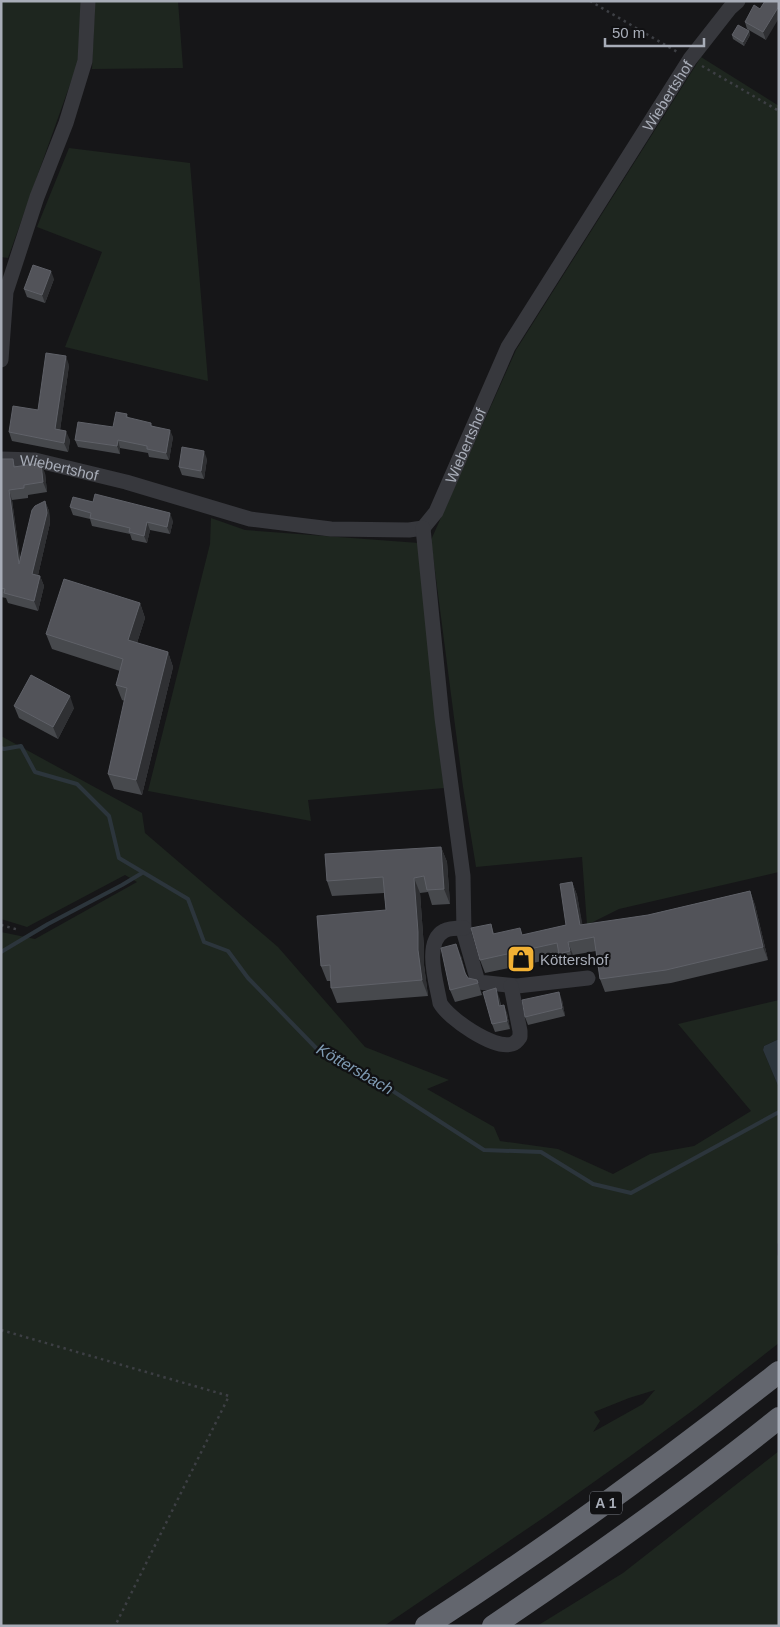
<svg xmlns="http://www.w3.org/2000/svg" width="780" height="1627" viewBox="0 0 780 1627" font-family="Arial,sans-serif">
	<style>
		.green { fill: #1e261f; fill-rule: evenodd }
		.water { fill: #2c353c }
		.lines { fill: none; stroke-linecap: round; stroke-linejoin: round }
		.stream { stroke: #2c353c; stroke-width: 4 }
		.path { stroke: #3d3f44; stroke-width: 2.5; stroke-dasharray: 2.5 4; stroke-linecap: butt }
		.minor { stroke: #37383d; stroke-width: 15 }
		.highway { stroke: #63666e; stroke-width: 22 }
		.wall { fill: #47494d }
		.shaded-wall { fill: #2f3033 }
		.building { fill: #525359; stroke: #5f6168 }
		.labels { text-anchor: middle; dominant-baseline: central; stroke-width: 4.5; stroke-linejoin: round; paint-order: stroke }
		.shield { fill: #111113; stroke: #7b7e86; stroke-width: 1 }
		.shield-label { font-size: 14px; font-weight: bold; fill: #a8adb8 }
		.street-label { font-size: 15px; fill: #a8adb8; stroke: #111113 }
		.poi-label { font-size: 15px; fill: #a8adb8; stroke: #111113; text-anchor: start }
		.water-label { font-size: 16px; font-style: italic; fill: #7f9bb3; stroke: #111113 }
	</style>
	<rect width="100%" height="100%" fill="#161618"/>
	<path class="green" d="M1,1H81L78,62L8,258L1,257Z
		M95,1H178L183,68L92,69Z
		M701,57L779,106V872L619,909L587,925L582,857L476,867L463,787L431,540L516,350Z
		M69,148L190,163L208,381L65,347L102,252L37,227Z
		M211,518L245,530L419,543L444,788L308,800L311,821L148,791L210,544Z
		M1,736L142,813L145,833L278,947L365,1047L449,1080L427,1089L494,1127L500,1141L558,1149L613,1174L650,1154L694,1146L751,1111L678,1024L779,1000V1039L764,1046L763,1050L779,1088V1242L777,1244V1254L779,1258V1343L696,1408L629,1457L546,1516L384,1626H1V932L35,939L137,882L125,875L27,927L1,919ZM655,1390L643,1404L593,1432L600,1421L594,1412L629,1398Z
		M779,1451V1626H537L623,1573Z"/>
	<path class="water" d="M779,1039V1088L763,1050L764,1046Z"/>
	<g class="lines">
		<path class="stream" d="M1,748L4,749L21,746L35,772L77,784L109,816L119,858L188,899L204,942L228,951L248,978L317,1049L382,1084L484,1150L541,1152L593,1184L631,1193L779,1112
			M1,952L48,924L122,885L142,873"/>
		<path class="path" d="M590,1L679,53
			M702,66L779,111
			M1,925L19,930
			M1,1330L229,1396L115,1626"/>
		<g class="minor">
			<path d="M1,360L6,292L37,197L66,123L85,61L88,1"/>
			<path id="s1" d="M1,459L35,460L126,482L250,519L331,529L409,530L423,528L436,512L508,347L690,59L730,8L738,1"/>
			<path d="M423,528L442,718L463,876L464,933L478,982L517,986L588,978"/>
			<path d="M464,928C457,928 449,928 444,931C423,942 437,985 440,1003C448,1018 494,1050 512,1044C516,1043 518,1040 520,1037V1031L511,986"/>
		</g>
		<path class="highway" d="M426,1626C548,1547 665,1462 779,1372
			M493,1626C591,1560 687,1492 779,1418"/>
	</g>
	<path class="wall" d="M760,9L766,40L747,29L745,22Z
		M749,31L750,35L744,46L733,39L732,35Z
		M54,279L45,303L27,297L24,289Z
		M69,365L60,430L70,440L68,452L12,441L9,432L38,410Z
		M127,414L128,418L153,426L173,437L169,460L149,457L148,453L120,448V454L78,447L75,440L113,427Z
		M1,459L16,466L45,473L47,492L28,495V498L12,500L20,558L45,501L49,511L50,523L38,575L40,576L44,586L38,611L8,603L6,598L1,597Z
		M207,459L204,479L182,475L179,467Z
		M70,507L173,521L170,534L150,530L147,543L132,540L130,534L92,526L90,519L73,515Z
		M140,603L145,618L137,643L168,652L173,667L142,795L114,789L108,774L125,701L122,700L116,685L120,671L52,649L46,634Z
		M14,706L74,708L58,739L19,718Z
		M441,847L447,862L450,904L432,905L428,892L420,893L424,948V965L428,996L337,1003L331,988V981H327L321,966L386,910L384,893L332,896L327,881Z
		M572,882L577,895L582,925L648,915L750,891L755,905L768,960L671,983L605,992L600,979L596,951L573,955L575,965L564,967L561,957L485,973L480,960L491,924L494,934L523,935L566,925Z
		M461,956L466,975L468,978L477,980L482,995L455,1002L450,990Z
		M499,997L501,1005L507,1013L510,1029L495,1032L492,1024Z
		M562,1000L565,1016L528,1025L525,1017Z"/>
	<path class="shaded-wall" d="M779,6V18L766,40L763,32Z
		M749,31L750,35L744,46L743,42Z
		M51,271L54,279L45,303L42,295Z
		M66,356L69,365L59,438L55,429Z
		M170,430L173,437L169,460L166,453Z
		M66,431L70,440L68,452L64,443Z
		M118,440L120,448V454L117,446Z
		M204,451L207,459L204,479L201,471Z
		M41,463L45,473L47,492L43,482Z
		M9,490L12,500L22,574L19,564Z
		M45,501L49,511L50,523L36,584L32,574Z
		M170,513L173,521L170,534L167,527Z
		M147,522L150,530L147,543L144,536Z
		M40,576L44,586L38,611L34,601Z
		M140,603L145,618L133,655L128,640Z
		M168,652L173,667L142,795L136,780Z
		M70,696L74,708L58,739L53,727Z
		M441,847L447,862L450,904L444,889Z
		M414,878L420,893L424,948V965L428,996L422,980L418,950Z
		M572,882L577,895L585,938L580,925Z
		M750,891L755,905L768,960L763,947Z
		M568,942L573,955L575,965L570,951Z
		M456,944L461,956L469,985L465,973Z
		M496,988L499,997L502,1014L499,1006Z
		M559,992L562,1000L565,1016L562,1008Z
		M504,1005L507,1013L510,1029L507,1021Z"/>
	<path class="building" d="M765,1H779V6L763,32L745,22L754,5L760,9Z
		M738,25L749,31L743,42L732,35Z
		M33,265L51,271L42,295L24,289Z
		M46,353L66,356L55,429L66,431L64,443L9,432L13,406L38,410Z
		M116,412L127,414L126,417L151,423V426L170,430L166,453L147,449V446L118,440L117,446L75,440L78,422L113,427Z
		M182,447L204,451L201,471L179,467Z
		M1,459H13L14,467L41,463L43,482L24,485V488L9,490L19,564L32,510L35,506L45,501L47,513L32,574L40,576L34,601L4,593L5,589L1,588Z
		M95,494L170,513L167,527L147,522L144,536L129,532L130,528L90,518L91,513L70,507L73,497L93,502Z
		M64,579L140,603L128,640L168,652L136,780L108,774L127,688L116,685L123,659L46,634Z
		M31,675L70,696L53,727L14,706Z
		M441,847L444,889L427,890L424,876L414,878L418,932V950L422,980L331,988L330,965L321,966L317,916L386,910L383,877L327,881L325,854Z
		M572,882L580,925L648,915L750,891L763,947L666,970L600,979L594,937L568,942L570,951L559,954L557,943L480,960L471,928L491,924L493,934L520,928L522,935L566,925L560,884Z
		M456,944L465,973L468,978L477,980L478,983L450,990L441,948Z
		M496,988L499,1006L504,1005L507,1021L492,1024L483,992Z
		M559,992L562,1008L525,1017L522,1000Z"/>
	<defs>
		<symbol id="shop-square" viewBox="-11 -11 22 22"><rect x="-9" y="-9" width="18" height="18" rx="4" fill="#f2b134" stroke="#111113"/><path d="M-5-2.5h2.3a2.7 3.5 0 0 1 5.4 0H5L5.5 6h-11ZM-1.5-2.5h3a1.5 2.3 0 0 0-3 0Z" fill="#111"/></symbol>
	</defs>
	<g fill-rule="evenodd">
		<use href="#shop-square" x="505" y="943" width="32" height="32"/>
	</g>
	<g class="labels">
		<rect class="shield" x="590" y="1491.5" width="32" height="23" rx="4"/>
		<g class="shield-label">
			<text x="606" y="1503">A 1</text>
		</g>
		<g class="street-label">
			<text stroke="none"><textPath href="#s1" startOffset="929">Wiebertshof</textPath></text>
			<text stroke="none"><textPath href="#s1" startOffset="524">Wiebertshof</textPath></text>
			<text stroke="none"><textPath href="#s1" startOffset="59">Wiebertshof</textPath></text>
		</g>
		<g class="poi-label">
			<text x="540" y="959">Köttershof</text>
		</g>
		<g class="water-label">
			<text transform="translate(355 1069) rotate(30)">Köttersbach</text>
		</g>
	</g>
	<rect width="780" height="1627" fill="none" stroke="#a8adb8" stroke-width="5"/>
	<path d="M605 38v8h99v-8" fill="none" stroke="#a8adb8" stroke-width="2.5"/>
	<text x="612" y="38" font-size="15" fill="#a8adb8" stroke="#111113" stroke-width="4" paint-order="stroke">50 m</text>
</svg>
